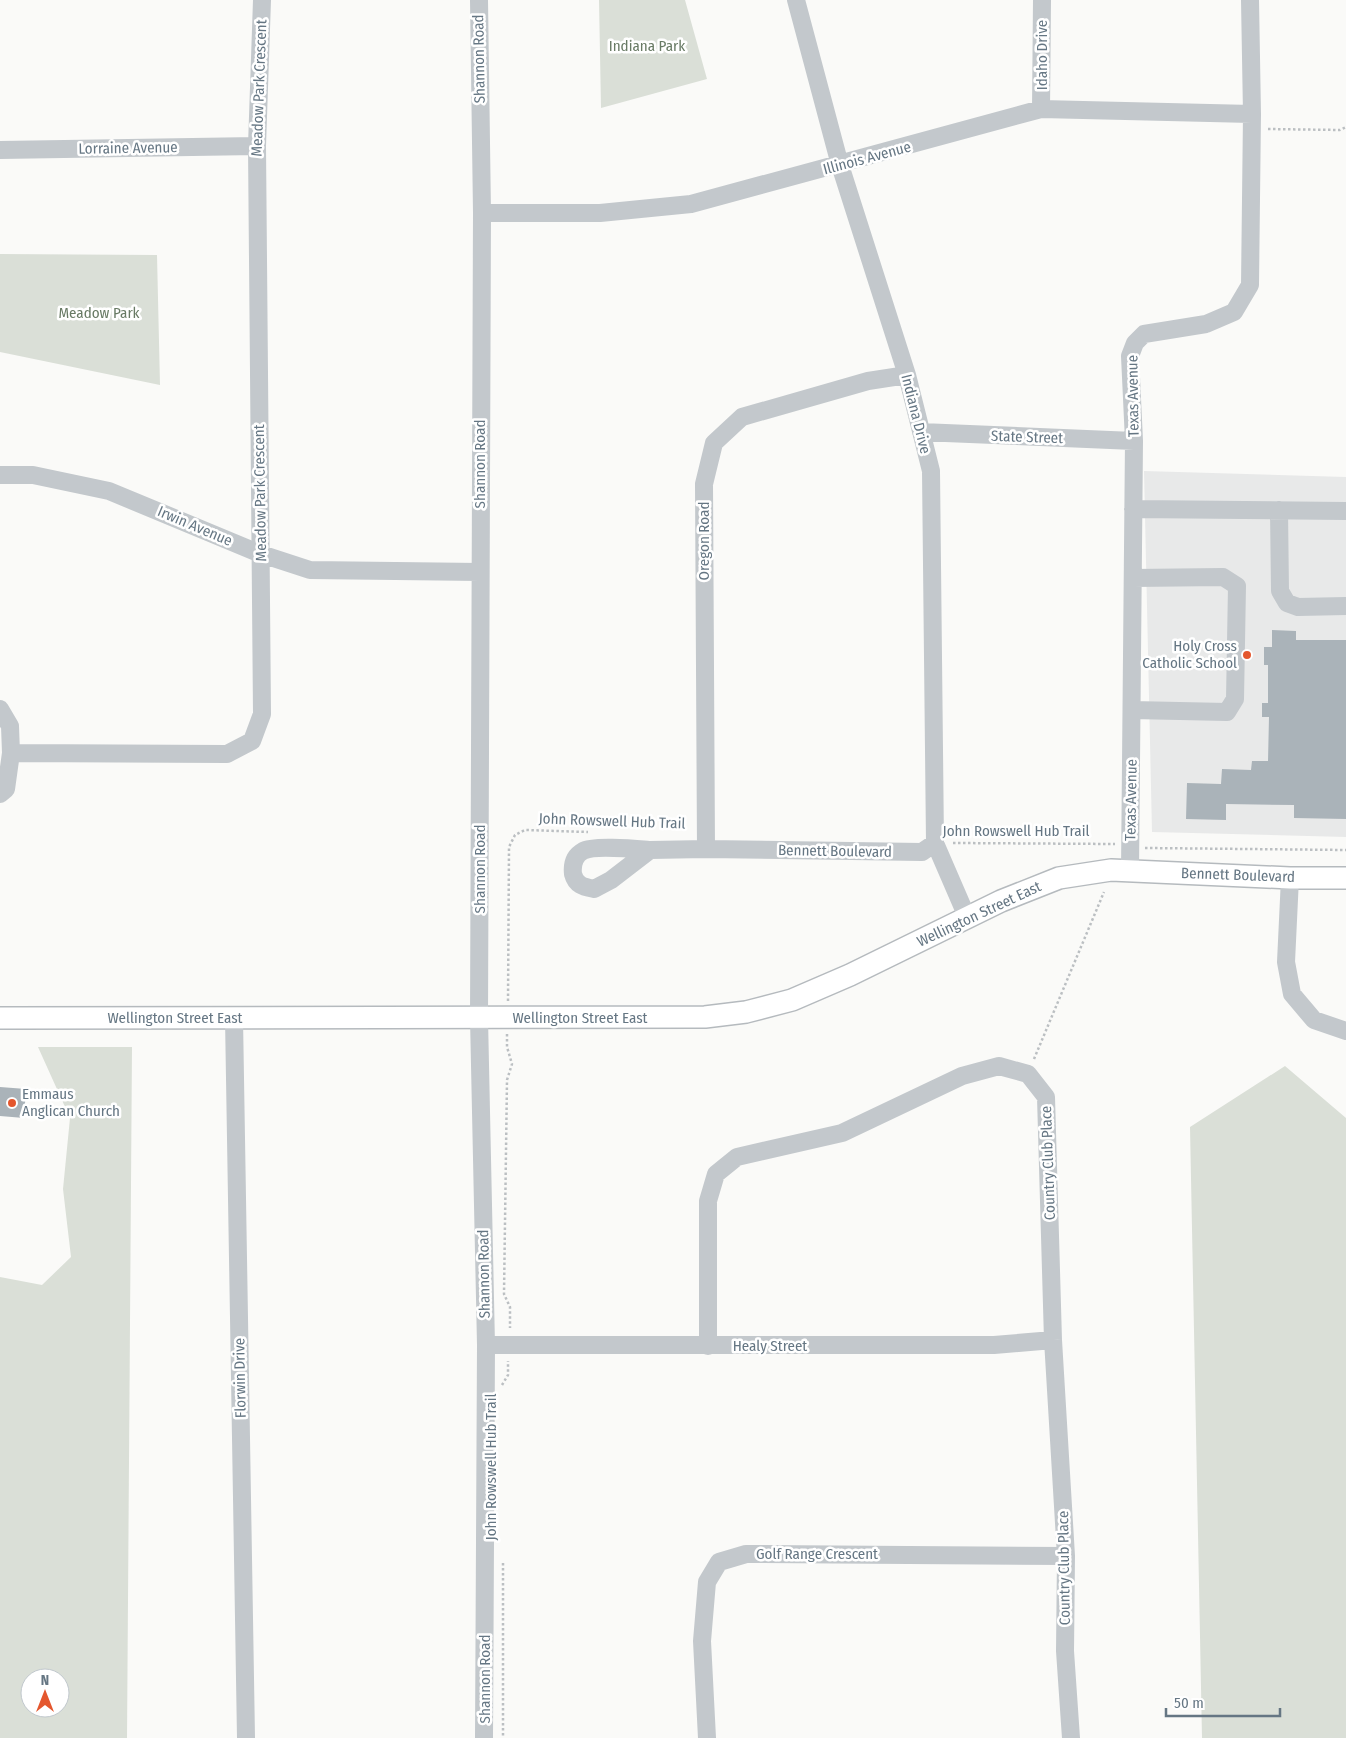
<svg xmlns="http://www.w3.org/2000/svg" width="1346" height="1738" viewBox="0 0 1346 1738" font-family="'Fira Sans Condensed',sans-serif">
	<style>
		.built { fill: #e8e9e9 }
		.green { fill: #dadfd7; fill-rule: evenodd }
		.building { fill: #aab3b9 }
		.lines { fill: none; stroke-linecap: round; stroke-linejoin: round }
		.major-casing { stroke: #b5babe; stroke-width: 24 }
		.path { stroke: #bbbfc2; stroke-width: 2.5; stroke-dasharray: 2.5 2.5; stroke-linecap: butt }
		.minor { stroke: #c3c8cc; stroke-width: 18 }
		.major { stroke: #fff; stroke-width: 21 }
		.poi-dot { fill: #e4572e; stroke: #fff; stroke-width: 2 }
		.labels { text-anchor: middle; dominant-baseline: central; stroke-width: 5; stroke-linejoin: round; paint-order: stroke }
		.park-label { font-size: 15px; fill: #687a64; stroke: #fff }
		.street-label { font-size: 15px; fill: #657683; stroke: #fff }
		.poi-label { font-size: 15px; fill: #657683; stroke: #fff; text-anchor: end }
	</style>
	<rect width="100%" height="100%" fill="#fafaf8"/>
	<path class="built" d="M1144,471L1346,477V837L1152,832Z"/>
	<path class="green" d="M599,0H685L707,79L601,108Z
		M0,254L157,255L160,385L0,352Z
		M38,1047H132L127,1738H0V1277L42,1285L71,1257L63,1189L70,1118ZM30,1678H60V1708H30Z
		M1285,1066L1346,1118V1738H1202L1190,1127Z"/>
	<path class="building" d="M1272,630L1296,631V640H1346V819L1294,818V805L1226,804V820L1186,819L1187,783L1221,784L1222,769L1251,770L1252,761H1268L1269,717H1262V703H1268V665H1264V647H1272Z
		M0,1087L26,1089L24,1118L0,1116Z"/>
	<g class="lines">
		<defs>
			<path id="major" d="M0,1018L705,1017L746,1012L792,1000L850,975L1001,901L1059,878L1111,870L1290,878H1346"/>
		</defs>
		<use href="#major" class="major-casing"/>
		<path class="path" d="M1268,129L1340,130L1346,127
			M953,843L1115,844
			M1145,848L1346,850
			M508,1001L509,847L515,835L525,830L588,832
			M507,1034V1047L512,1064L507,1080L504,1294L510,1307V1328
			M1034,1059L1104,892
			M502,1385L508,1375V1361
			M503,1563V1738"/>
		<path class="minor" d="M479,0L482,213L479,1018L486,1345L484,1738
			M796,0L840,165L907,375L931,471L935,843L967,917
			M1041,109L1042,0
			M0,150L257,146
			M482,213H600L691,204L1041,109L1252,114
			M921,432L1134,441
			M0,475H33L109,491L261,554L310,570L480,572
			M1133,509L1346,511
			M1279,510L1280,591L1287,603L1298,607L1346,606
			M0,709L10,726L11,753L6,789L0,794
			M1132,710L1227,712L1235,699L1237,586L1223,577L1133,578
			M11,753L227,754L252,741L262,714L257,146L262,0
			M706,849L704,484L714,443L742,417L868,381L907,375
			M650,850C637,849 593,845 583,851C574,856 572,865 573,874C576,886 585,887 594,889L611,880L650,850L706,849L922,852L935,843
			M1130,871L1134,441L1130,356L1135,343L1144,334L1206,324L1234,312L1250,285L1252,114L1250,0
			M1290,878L1286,962L1292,994L1314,1020L1346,1031
			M234,1018L246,1738
			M486,1345H994L1053,1340
			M708,1346V1201L716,1174L737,1157L842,1133L962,1076L999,1066L1028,1074L1046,1097L1053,1340L1066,1556L1065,1651L1071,1738
			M707,1738L702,1641L707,1582L719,1562L746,1554L1066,1556"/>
		<use href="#major" class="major"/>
	</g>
	<g class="poi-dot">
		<circle cx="1247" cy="655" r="5"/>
		<circle cx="12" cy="1103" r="5"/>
	</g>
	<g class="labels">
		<g class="park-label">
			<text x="647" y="46">Indiana Park</text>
			<text x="99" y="313">Meadow Park</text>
		</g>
		<g class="street-label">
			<text transform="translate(1042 55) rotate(-90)">Idaho Drive</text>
			<text transform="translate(479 59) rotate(-91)">Shannon Road</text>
			<text transform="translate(259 88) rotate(-88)">Meadow Park Crescent</text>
			<text transform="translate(128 148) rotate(-1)">Lorraine Avenue</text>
			<text transform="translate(867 158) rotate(-15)">Illinois Avenue</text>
			<text transform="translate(1133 396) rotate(-91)">Texas Avenue</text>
			<text transform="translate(916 414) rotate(76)">Indiana Drive</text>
			<text transform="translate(1027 437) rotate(2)">State Street</text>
			<text transform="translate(480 464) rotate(-90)">Shannon Road</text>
			<text transform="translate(260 493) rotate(-91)">Meadow Park Crescent</text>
			<text transform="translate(195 526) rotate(23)">Irwin Avenue</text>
			<text transform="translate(704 541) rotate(-90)">Oregon Road</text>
			<text transform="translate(1131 800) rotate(-89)">Texas Avenue</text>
			<text transform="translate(612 821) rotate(2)">John Rowswell Hub Trail</text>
			<text x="1016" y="831">John Rowswell Hub Trail</text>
			<text transform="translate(835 851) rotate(1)">Bennett Boulevard</text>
			<text transform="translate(480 869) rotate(-90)">Shannon Road</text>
			<text transform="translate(1238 875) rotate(2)">Bennett Boulevard</text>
			<text transform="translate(979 914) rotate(-25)">Wellington Street East</text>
			<text x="175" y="1018">Wellington Street East</text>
			<text x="580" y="1018">Wellington Street East</text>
			<text transform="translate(1048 1163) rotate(-92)">Country Club Place</text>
			<text transform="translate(484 1274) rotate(-91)">Shannon Road</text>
			<text x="770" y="1346">Healy Street</text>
			<text transform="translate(240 1378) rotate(-91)">Florwin Drive</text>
			<text transform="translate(491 1467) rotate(-90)">John Rowswell Hub Trail</text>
			<text x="817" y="1554">Golf Range Crescent</text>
			<text transform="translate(1064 1568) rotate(-91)">Country Club Place</text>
			<text transform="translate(485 1679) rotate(-90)">Shannon Road</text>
		</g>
		<g class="poi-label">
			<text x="1237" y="646">Holy Cross<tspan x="1237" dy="17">Catholic School</tspan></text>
			<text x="22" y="1094" text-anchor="start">Emmaus<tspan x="22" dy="17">Anglican Church</tspan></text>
		</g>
	</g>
	<g transform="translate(45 1693)"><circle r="24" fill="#ffffff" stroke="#c1c8cd"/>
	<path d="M0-4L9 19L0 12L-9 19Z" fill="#e4572e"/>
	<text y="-8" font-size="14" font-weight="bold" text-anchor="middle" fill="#657683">N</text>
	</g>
	<path d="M1166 1708v8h114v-8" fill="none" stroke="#657683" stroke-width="2.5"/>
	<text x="1174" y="1708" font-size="15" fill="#657683" stroke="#ffffff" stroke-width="4" paint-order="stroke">50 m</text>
</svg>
